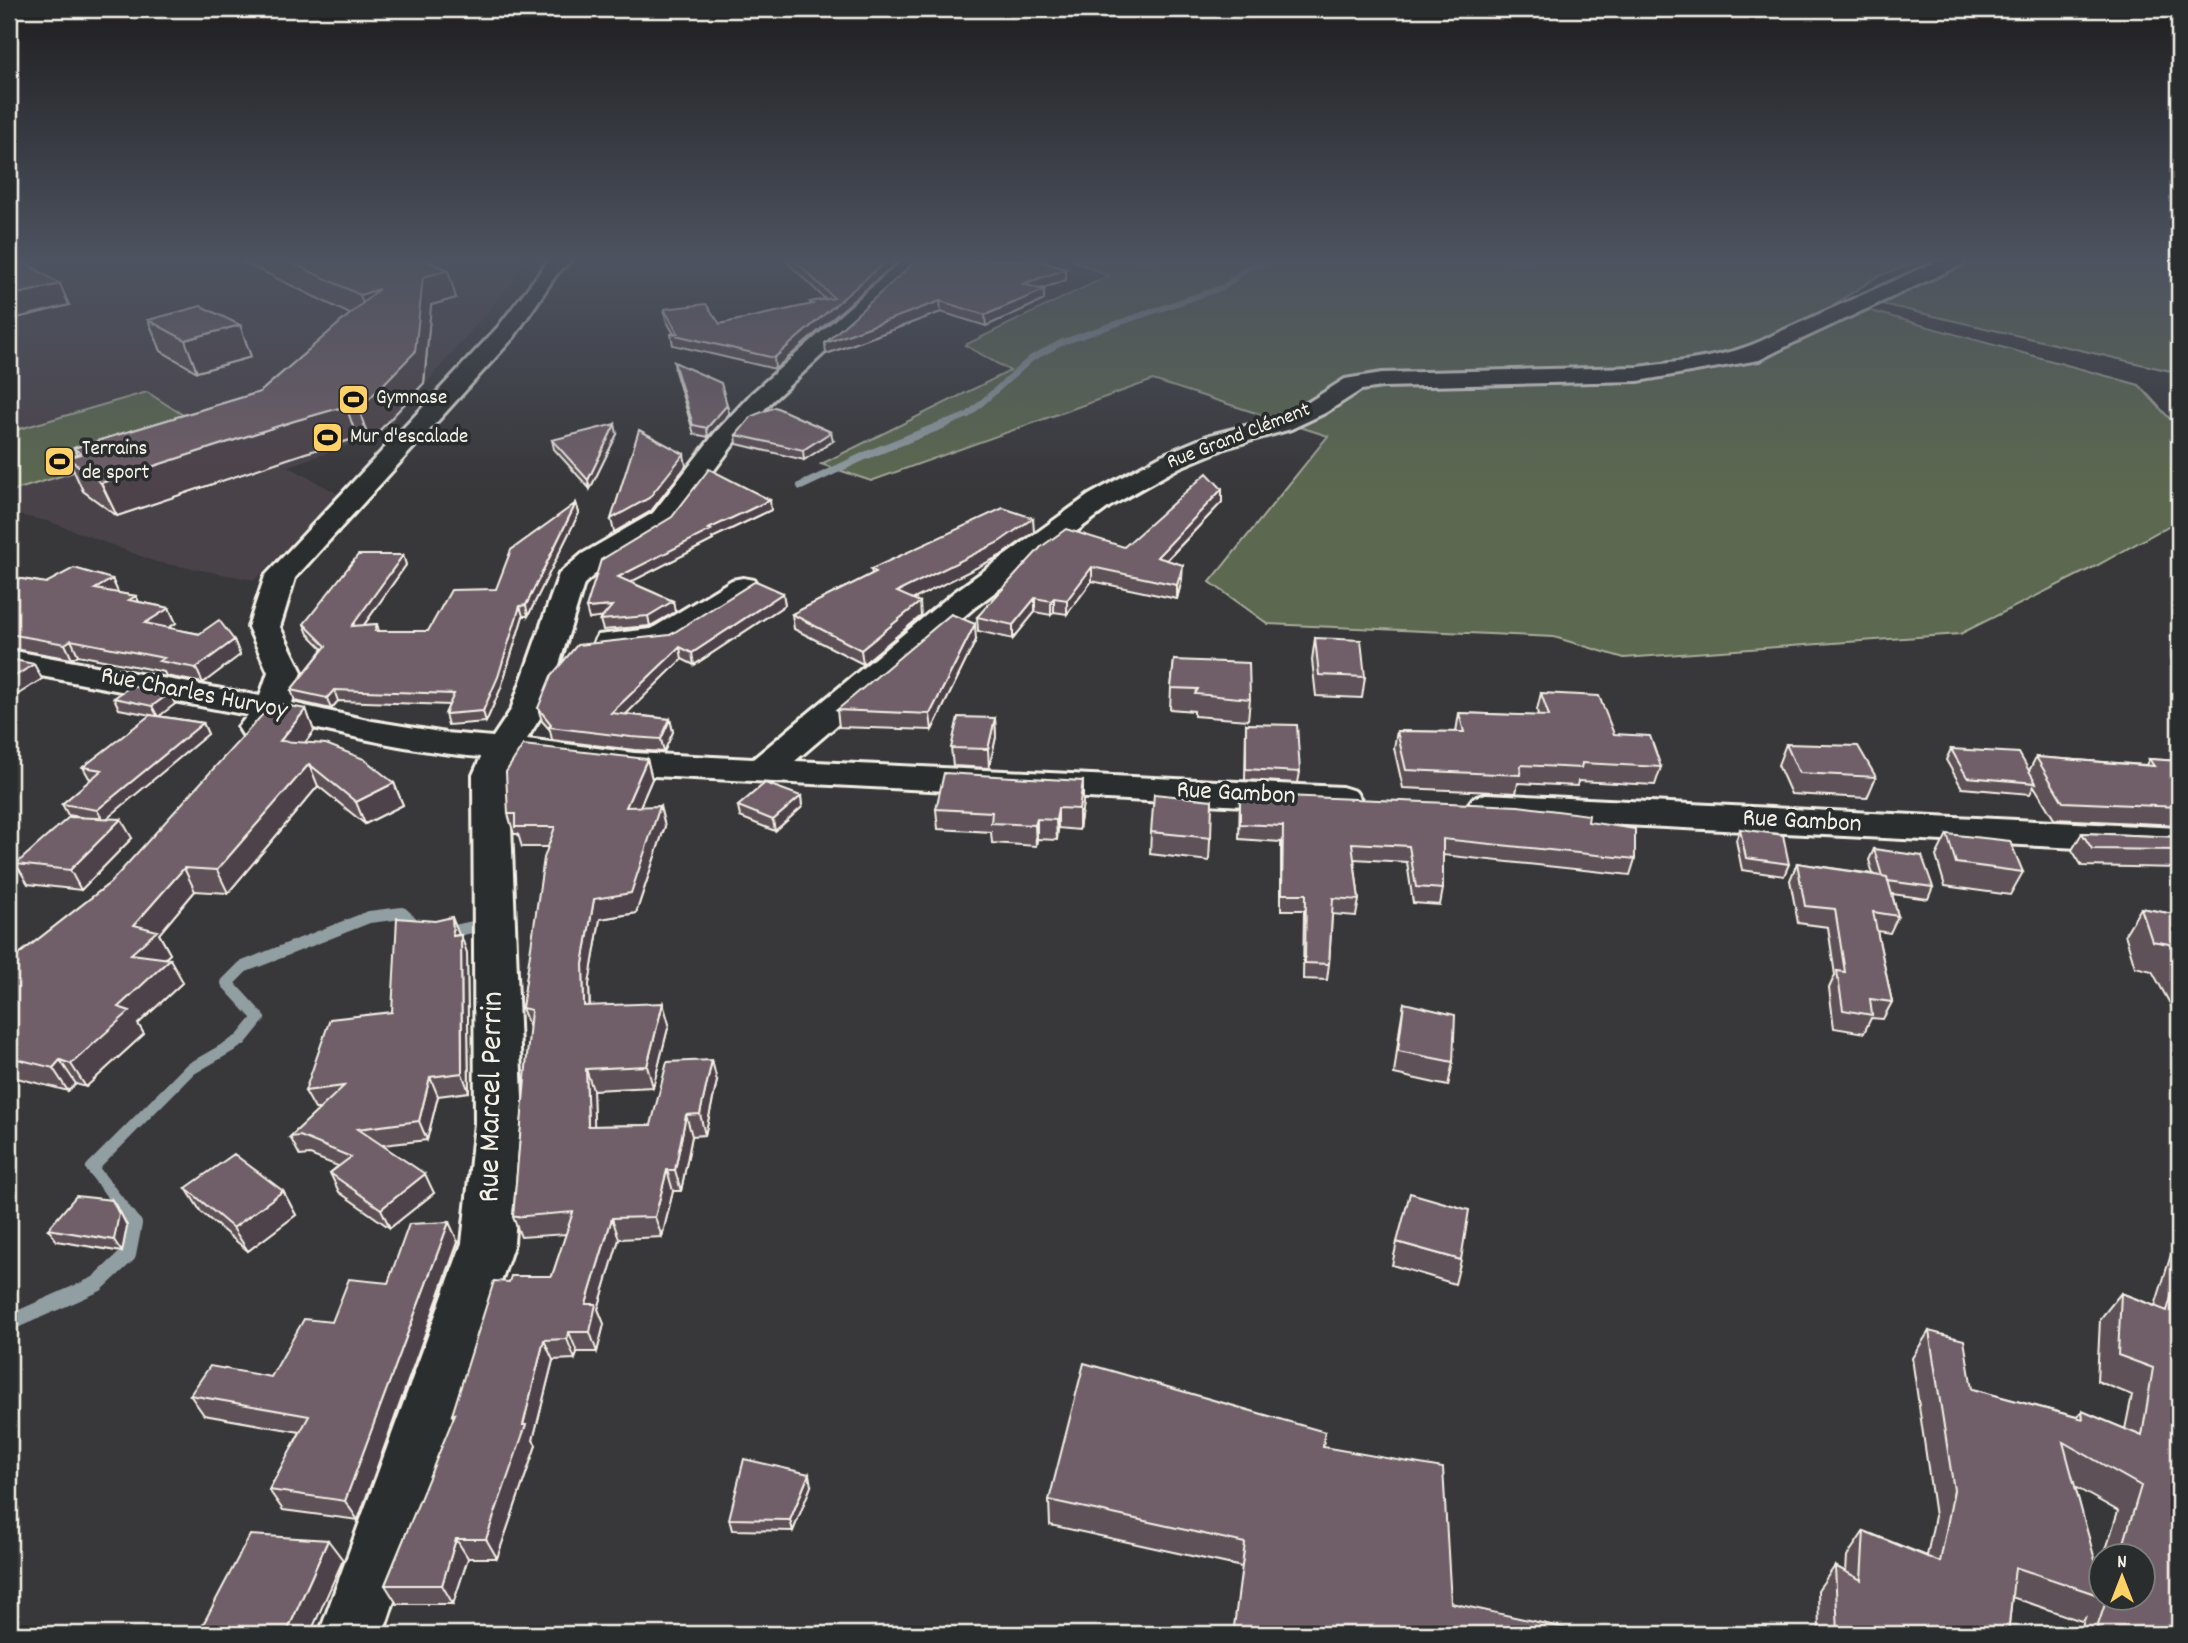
<svg xmlns="http://www.w3.org/2000/svg" width="2188" height="1643" viewBox="0 0 2188 1643" font-family="Dekko,sans-serif">
	<style>
		.built { fill: #484348 }
		.green { fill: #5c6850; stroke: #a8ac9c; stroke-width: 2 }
		.lines { fill: none; stroke-linecap: round; stroke-linejoin: round }
		.stream-far3 { stroke: #919ea2; stroke-width: 6 }
		.stream-far2 { stroke: #919ea2; stroke-width: 8 }
		.stream-far1 { stroke: #919ea2; stroke-width: 12 }
		.stream { stroke: #919ea2; stroke-width: 16 }
		.minor-casing { stroke: #f4f1e8; stroke-width: 6 }
		.minor { fill: #2a2d2e; fill-rule: evenodd }
		.wall { fill: #5f5159; stroke: #f4f1e8; stroke-width: 2; fill-rule: evenodd }
		.shaded-wall { fill: #4e4249; stroke: #f4f1e8; stroke-width: 2 }
		.building { fill: #6f5e68; stroke: #f4f1e8; stroke-width: 2 }
		.labels { text-anchor: middle; dominant-baseline: central; stroke-width: 7; stroke-linejoin: round; paint-order: stroke }
		.far-poi-label { font-size: 21px; fill: #f4f1e8; stroke: #2a2d2e; text-anchor: start }
		.far-street-label { font-size: 21px; fill: #f4f1e8; stroke: #2a2d2e }
		.street-label { font-size: 26px; fill: #f4f1e8; stroke: #2a2d2e }
		.near-street-label { font-size: 32px; fill: #f4f1e8; stroke: #2a2d2e }
	</style>
	<rect width="100%" height="100%" fill="#38373a"/>
	<filter id="ink" filterUnits="userSpaceOnUse"><feTurbulence type="fractalNoise" baseFrequency=".0143" numOctaves="2"/><feDisplacementMap in="SourceGraphic" scale="14" xChannelSelector="R" yChannelSelector="G"/><feConvolveMatrix kernelMatrix="1 2 1 2 8 2 1 2 1" color-interpolation-filters="sRGB"/></filter>
	<g filter="url(#ink)">
		<path class="built" d="M9,260H525L513,282L382,434L288,466L340,495L255,580L156,562L51,522L9,513Z"/>
		<path class="green" d="M1072,260H1925L1878,276L1838,302L2139,385L2179,429V520L2096,566L1960,634L1624,658L1554,637L1268,624L1210,582L1328,436L1153,380L871,481L821,464L1010,371L965,345L1108,276Z
			M1966,260L2179,261V373L1873,302Z
			M147,392L208,431L9,492V432Z"/>
		<g class="lines">
			<path class="stream-far3" d="M943,425L968,415L1032,358L1063,342L1224,287L1247,268L1275,260"/>
			<path class="stream-far2" d="M801,486L867,455L947,423"/>
			<path class="stream-far1" d="M445,933L477,926
				M133,1226L134,1222L92,1168L189,1070L241,1040L259,1018L227,983L243,967L369,917L402,913L417,927"/>
			<path class="stream" d="M9,1323L97,1284L128,1255L134,1224"/>
			<defs>
				<path id="minor" d="M549,260H571L556,275L514,337L295,578L280,627L302,672L292,703L372,721L446,733L493,737L511,710L559,574L582,554L653,513L715,433L752,393L903,260H925L770,403L733,445L673,525L604,566L584,584L545,710L527,739L634,753L753,759L953,593L1089,495L1162,455L1210,435L1273,419L1307,403L1345,379L1382,373L1638,367C1684,361 1735,357 1775,334L1940,260H1966L1963,264L1791,344L1759,360L1638,381L1382,387L1361,390L1325,413L1291,429L1228,447L1180,467L1109,507L975,607L795,761L1342,787L1355,791L1361,799L1355,807L1342,811L634,775L516,760L509,775L523,1123L514,1243L383,1634H319L462,1243L475,1123L473,775L481,757C412,752 348,735 281,721C269,734 262,739 243,735L238,727L248,715L9,670V650L260,696L268,672L248,627L265,576L498,327Z
					M743,578L754,580L758,587L754,594L671,645L610,652L598,649L594,642L598,635L651,629L732,580Z
					M1486,794L2179,828V853L1486,818L1473,814L1467,806L1473,798Z"/>
			</defs>
			<use href="#minor" class="minor-casing"/>
			<use href="#minor" class="minor"/>
		</g>
		<path class="wall" d="M9,260L69,305L17,318L9,312Z
			M239,260H430L431,263L456,298L431,305L424,383L379,431L368,437L357,438L305,453L117,516L83,491L68,458L77,455L74,448L260,392L350,314Z
			M787,260H898V261L775,369L673,345L671,334H674L666,320L664,309L720,324L810,305V302L825,299L787,262Z
			M917,260L1066,280L1041,289L1044,300L986,326L941,312L826,354Z
			M148,320L240,325L251,357L197,372L161,351Z
			M674,362L727,405L729,414L708,437L694,434L675,371Z
			M617,434L590,489L554,449L552,440Z
			M736,435L833,441L804,460L737,444Z
			M1222,489V502L1167,560L1182,579L1177,599L1092,581L1067,614L1054,612L1051,615L1035,612L1013,639L978,631L977,617L1124,547Z
			M576,503L579,513L528,616H523L501,688L486,722L448,725L445,714L449,705L338,701L331,709L295,701L291,690L323,649L308,634L304,624L403,555L406,565L364,625L377,624L379,631H428L496,589Z
			M771,510L712,538L713,540L630,582L673,601L675,612L650,626L603,630L600,620L602,617L589,619L601,560Z
			M1034,532L1000,556L913,599L921,616L863,664L794,629L792,614L872,574L871,569Z
			M9,577L46,583L112,579L118,593L136,596L139,602L169,608L176,623L168,628L234,640L240,655L203,683L166,676L164,672L78,655L72,659L9,648Z
			M783,593L785,605L694,665L682,659L626,714L670,719L673,732L664,752L634,750L552,740L550,730L542,721L538,708L670,635Z
			M1315,638L1365,677L1362,698L1316,696L1312,660Z
			M976,640L932,730L839,727L837,710Z
			M1174,660L1250,699L1248,720L1194,716V711L1170,709L1171,688Z
			M1541,693L1614,734L1661,767L1655,785L1578,781L1577,786L1518,783L1516,793L1403,788L1394,748L1397,731L1456,732L1459,713L1538,716L1537,710Z
			M114,698L175,704L158,716L203,723L208,734L107,818L132,838L81,890L28,884L16,864L81,817L68,815L62,804L92,779L89,778L83,767L151,715L119,709Z
			M306,709L314,731L305,743L394,783L403,805L365,824L318,786L228,893L195,891L159,934L170,954L165,958L183,982L138,1024L144,1034L86,1087L76,1084L68,1091L9,1076V962L110,883Z
			M995,718L996,737L989,768L953,766L951,748Z
			M1246,724L1300,772L1298,783L1245,780Z
			M1786,744L1876,777L1867,798L1791,794L1778,765Z
			M1951,749L2029,771L2036,757L2146,765L2149,759L2179,761V825L2054,819L2034,786L2030,794L1962,788L1946,760Z
			M647,759L652,779L640,807L665,826L636,913L600,919L589,984L590,1006L669,1024L653,1087L593,1090L594,1126L651,1125L717,1081L705,1135L692,1136L681,1191H673L662,1237L619,1239L598,1309L604,1324L597,1352H577L575,1359L553,1360L533,1440L536,1445L497,1558H468L453,1604H397L385,1585L454,1418L452,1415L509,1282L552,1276L566,1234L521,1237L513,1217L530,1028L522,1008L548,847H522L518,834H514L508,814Z
			M1083,781V802L1079,830L1058,828L1057,840L1037,839L1036,846L992,843L991,832L938,829L936,809Z
			M1240,794L1588,822L1635,859L1630,875L1443,855V889L1440,905L1413,903L1407,862L1354,859L1359,900L1356,916L1332,914L1329,964L1327,980L1303,979L1304,910H1281V842L1239,839Z
			M801,796L802,807L775,831L740,817L738,806Z
			M1212,800L1209,861L1150,854L1151,832Z
			M1740,829L1789,864L1784,876L1742,870L1736,840Z
			M2082,833L2179,837V868L2082,866L2072,850Z
			M1947,834L2023,872L2010,895L1945,886L1936,856Z
			M1874,849L1933,887L1928,899L1892,894L1898,916L1890,933L1877,931L1892,1002L1883,1019L1871,1018L1864,1033L1834,1028L1829,988L1835,975L1828,927L1798,923L1790,880L1797,863L1873,874L1869,860Z
			M2141,908L2179,915V1020L2152,971L2135,967L2125,934Z
			M459,935L467,953L469,1092L438,1096L427,1140L383,1145L434,1193L390,1228L339,1192L330,1173L338,1166L310,1155L300,1156L290,1137L320,1109H315L305,1091L392,1012Z
			M1404,1003L1453,1062L1448,1086L1394,1074L1400,1027Z
			M186,1188L283,1191L296,1215L248,1251L201,1212Z
			M120,1212L127,1226L122,1252L57,1241L48,1229Z
			M2179,1229V1634H2079L2085,1618L2081,1621L2012,1597L2008,1634H1819L1818,1590L1835,1566L1846,1572L1847,1556L1864,1531L1927,1556L1935,1516L1912,1358L1929,1331L1972,1389L2077,1417L2082,1411L2125,1429L2132,1395L2097,1381L2100,1319L2121,1293L2155,1306ZM2075,1487L2118,1511L2104,1556H2143V1598H2101V1567L2098,1574Z
			M458,1242L358,1520L283,1510L269,1490L300,1432L204,1415L190,1395L271,1377L332,1322L388,1283Z
			M1397,1242L1461,1260L1455,1284L1392,1265Z
			M1325,1432L1242,1567L1050,1525L1049,1500Z
			M811,1486L793,1531L732,1530L729,1519Z"/>
		<path class="shaded-wall" d="M425,260H430L434,274L448,270L456,298L431,305L424,383L379,431L368,437L358,406Z
			M887,260H898V261L775,369L774,358Z
			M1066,269V280L1024,295L1023,284Z
			M60,284L69,305L17,318L9,299V296Z
			M379,289L369,323L360,295Z
			M1044,290V300L986,326L985,315Z
			M940,301L941,312L826,354L825,343Z
			M240,325L251,357L197,372L185,340Z
			M727,405L729,414L708,437L707,428Z
			M346,406L357,438L305,453L117,516L101,483L294,421Z
			M615,424L617,434L590,489L588,480Z
			M831,432L833,441L804,460L803,450Z
			M684,454L686,466L651,511L614,532L611,519Z
			M1222,489V502L1156,571L1157,557Z
			M770,500L771,510L712,538L713,540L621,587L618,577L708,529Z
			M576,503L579,513L528,616L526,605Z
			M1033,518L1034,532L1000,556L898,607L897,592Z
			M403,555L406,565L356,636L352,626Z
			M1183,565L1182,579L1177,599V585Z
			M1092,567V581L1067,614V600Z
			M112,579L119,594L95,589Z
			M783,593L785,605L694,665L692,653Z
			M136,596L143,611L129,600Z
			M1035,598V612L1013,639V625Z
			M1054,598V612L1051,615V601Z
			M673,601L675,612L650,626L648,616Z
			M920,602L921,616L863,664L861,650Z
			M520,606L523,616L501,688L486,722L483,711Z
			M612,606L615,616L589,619L586,608Z
			M169,608L176,623L152,638L145,623Z
			M975,624L976,640L932,730L930,714Z
			M71,640L78,655L72,659L65,644Z
			M234,640L240,655L203,683L196,668Z
			M680,647L682,659L614,726L611,713Z
			M34,664L42,679L9,700V680Z
			M334,690L338,701L331,709L327,698Z
			M170,693L175,704L158,717L152,706Z
			M306,709L314,731L289,763L280,741Z
			M995,718L996,737L989,768L988,749Z
			M670,719L673,732L664,752L661,739Z
			M203,723L208,734L104,821L97,810Z
			M647,759L652,779L631,827L626,807Z
			M309,764L318,786L228,893L217,870Z
			M1083,781V802L1079,830V809Z
			M394,783L403,805L365,824L356,802Z
			M801,796L802,807L775,831L773,820Z
			M660,806L665,826L636,913L600,919L589,984L590,1026L584,1006L583,964L594,899Z
			M1058,808V828L1057,840L1056,820Z
			M121,819L132,838L81,890L70,870Z
			M1037,819V839L1036,846L1035,825Z
			M184,868L195,891L159,934L170,954L144,977L131,954L134,925Z
			M452,917L459,935L453,936Z
			M461,935L467,953L469,1092L462,1073Z
			M170,959L183,982L138,1024L144,1034L86,1087L71,1064L118,1007Z
			M663,1003L669,1024L653,1087L647,1066Z
			M60,1060L76,1084L68,1091L53,1068Z
			M712,1060L717,1081L705,1135L700,1114Z
			M586,1069L593,1090L595,1147L588,1126Z
			M430,1077L438,1096L427,1140L419,1121Z
			M686,1115L692,1136L681,1191L675,1170Z
			M667,1170L673,1191L662,1237L655,1217Z
			M425,1174L434,1193L390,1228L381,1209Z
			M283,1191L296,1215L248,1251L233,1228Z
			M112,1200L120,1212L127,1226L122,1252L114,1240Z
			M612,1218L619,1239L598,1309L604,1324L597,1352L590,1332L586,1304Z
			M449,1222L458,1242L358,1520L345,1501Z
			M569,1332L577,1352L575,1359L567,1339Z
			M544,1340L553,1360L533,1440L536,1445L497,1558L486,1539L523,1425Z
			M809,1474L811,1486L793,1531L790,1520Z
			M456,1539L468,1558L453,1604L442,1585Z
			M328,1540L343,1560L310,1634H286Z"/>
		<path class="building" d="M9,260H21L60,284L9,296Z
			M286,260H425L448,270L423,277L415,352L369,399L358,406H346L294,421L101,483L68,458L81,454L74,448L260,392L379,289L360,295Z
			M794,260H887L774,358L671,334L678,333L664,309L706,304L720,324L813,304L810,302L834,298Z
			M917,260H1037L1066,269L1023,284L1044,290L985,315L940,301L825,343Z
			M201,306L240,325L185,340L148,320Z
			M674,362L721,383L727,405L707,428L693,425Z
			M775,407L831,432L803,450L736,435L752,416Z
			M615,424L588,480L552,440Z
			M639,430L684,454L649,498L611,519Z
			M709,469L770,500L708,529L711,530L618,577L673,601L648,616L600,620L612,606L586,608L601,560L672,517Z
			M1207,473L1222,489L1157,557L1183,565L1177,585L1092,567L1067,600L1054,598L1051,601L1035,598L1013,625L977,617L1041,547L1066,529L1124,547Z
			M576,503L526,605L520,606L498,677L483,711L445,714L454,694L334,690L327,698L291,690L326,646L304,624L358,555H403L352,626L377,624L375,631H428L451,590L496,589L511,550Z
			M1003,508L1033,518L999,542L897,592L920,602L861,650L792,614L876,572L871,569Z
			M74,568L112,579L95,589L136,596L129,600L169,608L145,623L199,634L219,620L234,640L196,668L159,661L164,658L71,640L65,644L9,634V577L46,583Z
			M756,581L783,593L692,653L680,647L611,713L670,719L661,739L631,737L549,727L551,724L538,708L551,676L577,645L670,635Z
			M951,614L975,624L930,714L837,710Z
			M1315,638L1361,640L1365,677L1319,675Z
			M9,659L34,664L9,680Z
			M1174,660L1249,663L1250,699L1195,694L1198,689L1171,688Z
			M131,686L170,693L152,706L114,698Z
			M1541,693L1599,696L1614,734L1650,736L1661,767L1582,763L1581,768L1521,765L1520,775L1406,770L1397,731L1464,732L1459,713L1549,716Z
			M273,703L306,709L280,741L326,744L364,759L394,783L356,802L309,764L217,870L184,868L134,925L157,931L131,954L170,959L118,1007L130,1011L71,1064L60,1060L53,1068L9,1057V962L110,883Z
			M150,715L203,723L97,810L62,804L102,770L83,767Z
			M958,717L995,718L988,749L951,748Z
			M1246,724L1297,725L1300,772L1246,769Z
			M1786,744L1858,746L1876,777L1799,773Z
			M523,745L647,759L626,807L660,806L631,893L594,899L583,964L584,1006L663,1003L647,1066L586,1069L588,1126L651,1125L667,1062L712,1060L700,1114L686,1115L675,1170H667L655,1217L612,1218L586,1304H596L590,1332H569L567,1339L544,1340L523,1425H526L486,1539H456L442,1585H385L455,1414L452,1415L494,1281L509,1282L511,1276H552L573,1212L513,1217L531,1010L522,1008L544,858L555,827H515V814H508L506,772Z
			M1951,749L2019,753L2036,783L1967,777Z
			M2036,757L2154,766L2149,759L2179,761V807L2063,802Z
			M944,773L1083,781L1079,809L1058,808L1056,820L1037,819L1035,825L991,823L992,812L936,809Z
			M765,783L801,796L773,820L738,806Z
			M1154,794L1212,800L1211,838L1151,832Z
			M1240,794L1518,806L1589,815L1588,822L1635,829V859L1443,839V889L1416,887L1409,846L1352,843L1359,900L1333,898L1329,964L1305,963L1306,894H1282L1283,826L1240,824Z
			M69,817L121,819L70,870L16,864Z
			M1740,829L1783,835L1789,864L1746,858Z
			M2082,833L2179,837V850L2092,849Z
			M1947,834L2010,841L2023,872L1956,863Z
			M1874,849L1922,856L1933,887L1888,881L1887,877L1882,876Z
			M1797,863L1887,877L1898,916L1873,912L1892,1002L1870,999L1872,1015L1843,1010L1837,971L1845,972L1835,909L1805,906Z
			M2141,908L2179,915V962L2169,944L2152,941Z
			M452,917L453,936L461,935L462,1073L430,1077L419,1121L358,1129L425,1174L381,1209L330,1173L351,1157L300,1136L290,1137L344,1086L305,1091L330,1019L392,1012L397,918L435,921Z
			M1404,1003L1455,1015L1453,1062L1398,1051Z
			M234,1154L283,1191L233,1228L186,1188Z
			M1410,1193L1469,1210L1461,1260L1397,1242Z
			M76,1196L112,1200L119,1214L114,1240L48,1229Z
			M449,1222L345,1501L269,1490L309,1416L190,1395L210,1366L271,1377L304,1319L332,1322L349,1279L388,1283L409,1224Z
			M2179,1270V1634H2095L2107,1598H2143V1556H2120L2141,1486L2063,1442L2101,1582V1596L2015,1567L2008,1634H1838L1835,1566L1861,1580L1864,1531L1940,1562L1954,1490L1929,1331L1964,1340L1972,1389L2083,1419L2082,1411L2142,1436L2153,1368L2118,1355L2121,1293L2167,1311Z
			M1084,1363L1325,1432L1323,1447L1443,1468L1451,1603L1592,1634H1233L1245,1543L1049,1500Z
			M744,1459L809,1474L790,1520L729,1519Z
			M250,1535L328,1540L286,1634H198Z
			M172,1631L190,1634H171Z"/>
	</g>
	<linearGradient id="sky" x2="0" y2="1"><stop stop-color="#1f1e20"/><stop offset="0.53" stop-color="#4d5360"/><stop offset="1" stop-color="#4d5360" stop-opacity="0"/></linearGradient>
	<rect width="2188" height="490" fill="url(#sky)"/>
	<defs>
		<symbol id="stadium-square" viewBox="-11 -11 22 22"><rect x="-9" y="-9" width="18" height="18" rx="4" fill="#ffd166" stroke="#2a2d2e"/><path d="M0-5a6.5 5 0 1 0 0 10a6.5 5 0 1 0 0-10ZM-3.5-1.8h7v3.6h-7Z" fill="#111"/></symbol>
	</defs>
	<g fill-rule="evenodd">
		<use href="#stadium-square" x="336" y="382" width="35" height="35"/>
		<use href="#stadium-square" x="310" y="420" width="35" height="35"/>
		<use href="#stadium-square" x="42" y="444" width="35" height="35"/>
	</g>
	<g class="labels">
		<g class="far-poi-label">
			<text x="376" y="399">Gymnase</text>
			<text x="350" y="438">Mur d'escalade</text>
			<text x="82" y="450">Terrains<tspan x="82" dy="24">de sport</tspan></text>
		</g>
		<g class="far-street-label">
			<text transform="translate(1239 437) rotate(-21)">Rue Grand Clément</text>
		</g>
		<g class="street-label">
			<text transform="translate(194 694) rotate(11)">Rue Charles Hurvoy</text>
			<text transform="translate(1236 794) rotate(3)">Rue Gambon</text>
			<text transform="translate(1802 822) rotate(3)">Rue Gambon</text>
		</g>
		<g class="near-street-label">
			<text transform="translate(493 1097) rotate(-89)">Rue Marcel Perrin</text>
		</g>
	</g>
	<rect width="2188" height="1643" fill="none" stroke="#2a2d2e" stroke-width="35"/>
	<rect x="18" y="18" width="2153" height="1608" fill="none" stroke="#f4f1e8" stroke-width="2.5" filter="url(#ink)"/>
	<g transform="translate(2122 1577)"><circle r="33" fill="#2a2d2e" stroke="#7b7b78" stroke-width="2"/>
	<path d="M0-5L12 26L0 18L-12 26Z" fill="#ffd166"/>
	<text y="-10" font-size="19" font-weight="bold" text-anchor="middle" fill="#f4f1e8">N</text>
	</g>
</svg>
